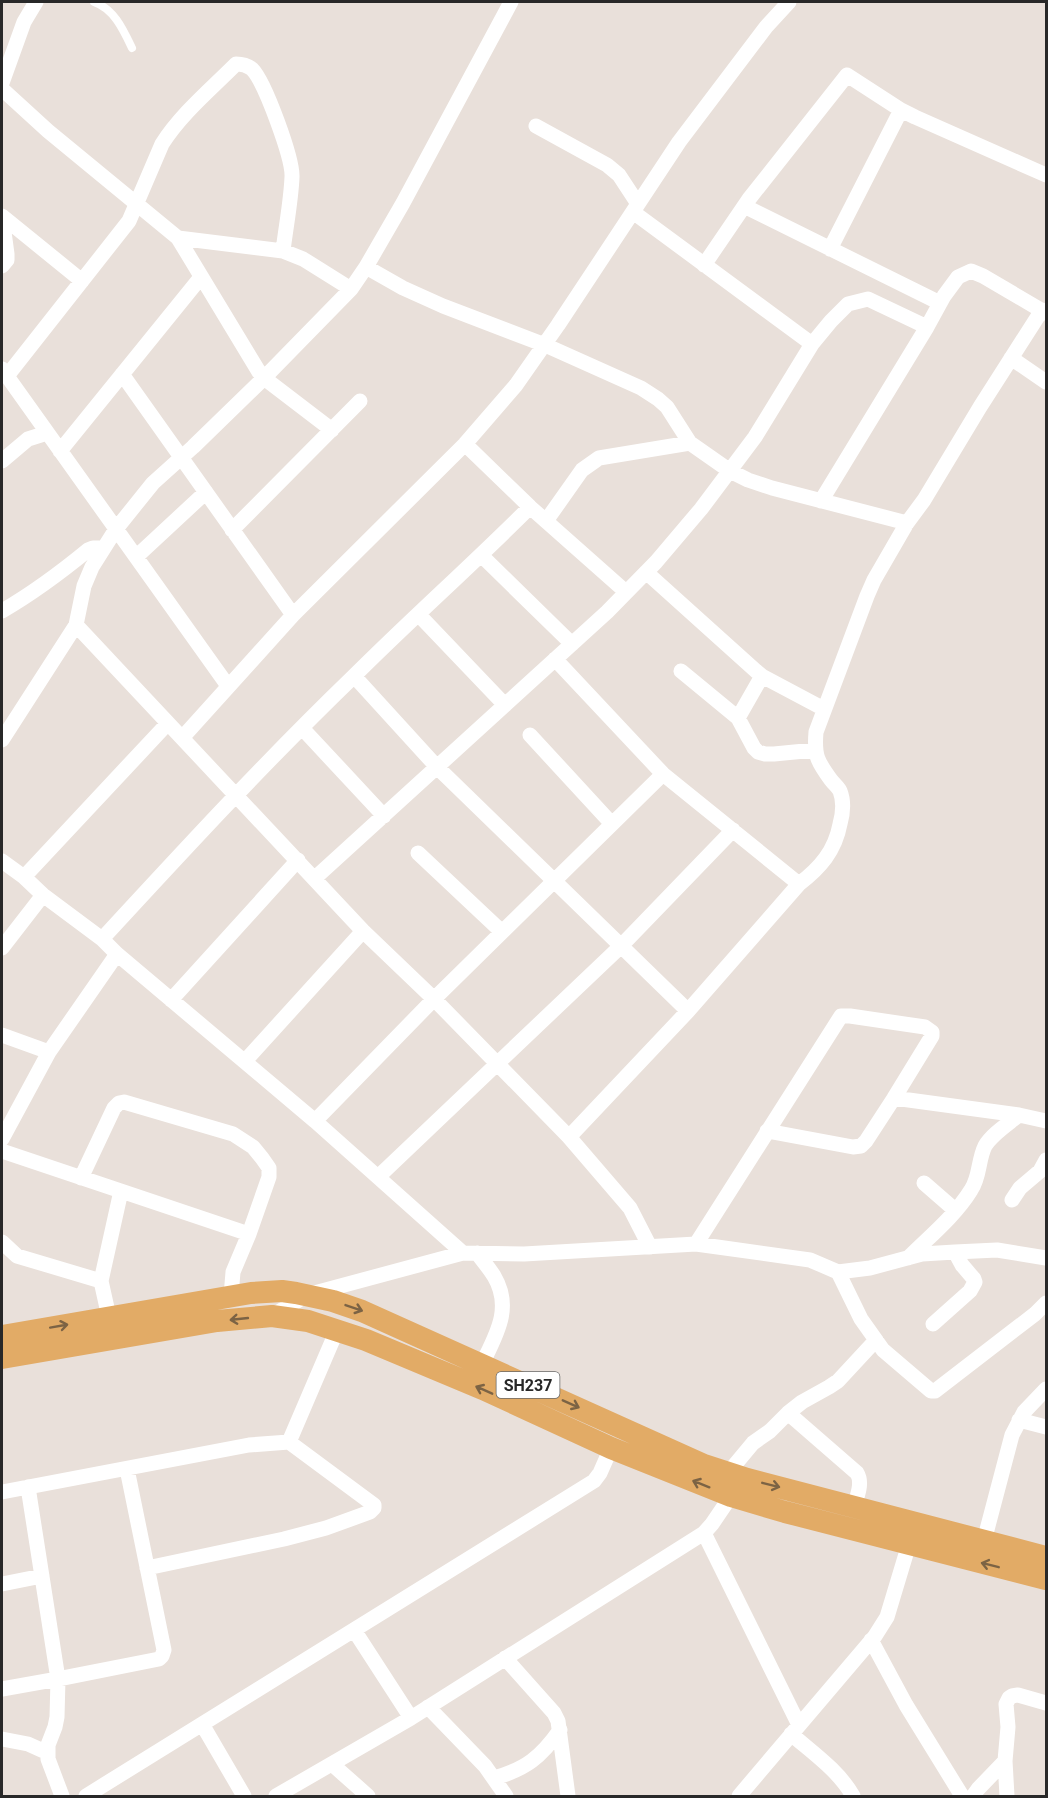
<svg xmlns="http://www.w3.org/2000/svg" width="1048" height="1798" viewBox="0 0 1048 1798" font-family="Roboto,sans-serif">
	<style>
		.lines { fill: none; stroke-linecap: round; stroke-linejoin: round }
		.lane { stroke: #fff; stroke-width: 8 }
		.street { stroke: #fff; stroke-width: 15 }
		.primary { stroke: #e2ab66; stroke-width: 22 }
		.oneway { stroke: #7c6344 }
		.labels { text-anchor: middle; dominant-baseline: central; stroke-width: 4.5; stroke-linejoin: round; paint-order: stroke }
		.shield { fill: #fff; stroke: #686868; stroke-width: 1.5 }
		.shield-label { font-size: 16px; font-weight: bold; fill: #282828 }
	</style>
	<rect width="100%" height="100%" fill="#e9e0da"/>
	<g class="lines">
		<path class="lane" d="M94,2C114,9 123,29 132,48"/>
		<path class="street" d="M2,83L24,22L36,2
			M2,89L48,131L178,238L259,372L264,378L332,430
			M536,126L607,165L619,175L638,204
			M744,206L940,303
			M633,212L812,344
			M2,216L82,281
			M2,217L7,254V260L2,266
			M178,238L283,251L303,259L351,289
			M830,249L901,110
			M704,265L749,199L847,75L901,110L915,117L1046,175
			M366,267L403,288L443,306L545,345L641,388L658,399L667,407L690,443L730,471L748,480L772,488L907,523
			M1011,358L1046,382
			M2,369L228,686
			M122,374L293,615
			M7,376L129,221L162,144C181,114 210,90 236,64C242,64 247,65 252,69C265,82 293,159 292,177C291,201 286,226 283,251
			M465,444L530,507L626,592
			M60,451L201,277
			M2,461L28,439L47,433
			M821,501L927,327L944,296L958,277L971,271L983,276L1046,313
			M546,521L582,470L599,458L690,443
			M232,530L360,401
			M482,556L572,644
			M136,557L206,492
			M646,572L756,671L762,676L824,709
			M2,611C33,593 60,573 88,550L93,548H103
			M419,615L505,705
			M76,625L363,931L434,999L569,1137L630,1208L650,1247
			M555,659L663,774L799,884
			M681,671L738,718L754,748L758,752L765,754H774L815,750
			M354,676L437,767L688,1011
			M738,718L762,676
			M302,728L384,816
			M530,735L612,824
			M182,738L293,615L465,444L516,385L558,325L679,142L766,27L789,2
			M2,740L76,625L84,586L92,567L116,529L153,483L193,447L264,378L351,289L366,267L403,203L511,2
			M418,853L502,932
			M2,861L24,877L43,895L102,939L117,954L315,1121L463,1253
			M24,877L168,723
			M315,878L607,612L656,562L701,509L755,437L812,344L831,321L848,304L868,299L927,327
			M102,939C184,850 266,761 353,677C411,619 472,565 530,507
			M2,948L43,895
			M171,1000L298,860
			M2,1035L49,1052
			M245,1061L363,931
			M315,1121L434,999L663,774
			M767,1131L853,1147L861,1146L866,1141L894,1098L1019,1115L1046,1121
			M569,1137L688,1011L799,884C820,868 835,851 840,824C843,813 844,801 840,791C838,787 834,784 831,780C817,761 814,755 816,732L867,596L874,580L907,523L924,500L980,407L1042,310
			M2,1139L49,1052L117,954
			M2,1151L249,1234
			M378,1177L621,946L733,830
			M81,1178L114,1108L119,1103L124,1102L233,1134L253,1147L262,1158L269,1168V1177L249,1234L233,1272L231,1296
			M924,1183L955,1210
			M1012,1200L1020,1188L1040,1171L1046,1160
			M2,1242L17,1256L101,1281
			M696,1244L841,1016H850L925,1027L932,1032V1036L894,1098
			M477,1253C483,1261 489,1268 494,1276C513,1308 496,1335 482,1364
			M908,1258C929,1237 955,1216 971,1190C980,1177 978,1160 985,1146C992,1134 1008,1124 1019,1115
			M838,1272L861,1319L883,1350L931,1391H935L1035,1314L1046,1303
			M272,1316L307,1295L463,1253L524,1254L696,1244L810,1260L838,1272L870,1268L922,1254L955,1252L997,1250L1046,1258
			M109,1317L101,1281L121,1191
			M933,1324L970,1291L975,1282L974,1279L962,1265L955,1252
			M788,1413L857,1473C863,1483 857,1496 854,1507
			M1019,1420L1046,1427
			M289,1442L337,1330
			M728,1473L753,1443L770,1431L788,1413L802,1402L829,1387L838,1381L876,1340
			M28,1487L58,1679L57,1717L55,1727L48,1745V1759L62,1796
			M2,1492L249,1445L289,1442L374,1505V1508L370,1512L326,1528L284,1539L147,1568
			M704,1533L799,1725
			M984,1541L1012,1435L1024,1412L1046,1389
			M2,1584L42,1576
			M354,1630L411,1718
			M871,1640L906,1705L962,1796
			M505,1658L554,1713L558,1721L568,1796
			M2,1689L58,1679L159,1659L162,1656L164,1650L127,1469
			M428,1707L485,1766L506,1796
			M202,1724L244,1796
			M791,1734C813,1753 839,1771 853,1796
			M2,1739L28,1744L48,1753
			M333,1765L368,1796
			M494,1778C526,1769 541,1757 560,1730
			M86,1796L594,1481L600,1473L611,1448
			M276,1796L411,1718L704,1533L712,1524L731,1496
			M739,1796L875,1636L887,1617L909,1544
			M973,1796L978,1789L1005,1761
			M1007,1796L1005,1761L1008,1727L1006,1704L1009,1698L1012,1696L1018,1695L1046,1703"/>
		<path class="primary" d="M2,1336L251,1293L282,1291L296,1293L333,1301L362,1311L704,1465L747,1479L1046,1557
			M2,1358L217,1321L272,1316L308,1321L366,1340L483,1389L611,1448L731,1496L785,1512L1046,1579"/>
	</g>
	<defs><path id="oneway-shaft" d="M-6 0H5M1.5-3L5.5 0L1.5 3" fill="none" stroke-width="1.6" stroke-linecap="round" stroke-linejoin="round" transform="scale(1.5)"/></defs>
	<g class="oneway">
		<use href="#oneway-shaft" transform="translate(354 1308) rotate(19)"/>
		<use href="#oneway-shaft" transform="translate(239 1319) rotate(174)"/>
		<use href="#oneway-shaft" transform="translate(59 1326) rotate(-10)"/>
		<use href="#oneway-shaft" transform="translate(484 1390) rotate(-156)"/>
		<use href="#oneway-shaft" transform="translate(571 1404) rotate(24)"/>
		<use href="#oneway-shaft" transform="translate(701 1484) rotate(-158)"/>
		<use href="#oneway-shaft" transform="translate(771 1485) rotate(14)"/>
		<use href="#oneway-shaft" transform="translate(990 1565) rotate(-166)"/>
	</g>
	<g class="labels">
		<rect class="shield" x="496.5" y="1372" width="63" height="26" rx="4.5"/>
		<g class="shield-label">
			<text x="528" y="1385">SH237</text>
		</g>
	</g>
	<rect width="1048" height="1798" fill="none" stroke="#282828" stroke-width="6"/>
</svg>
